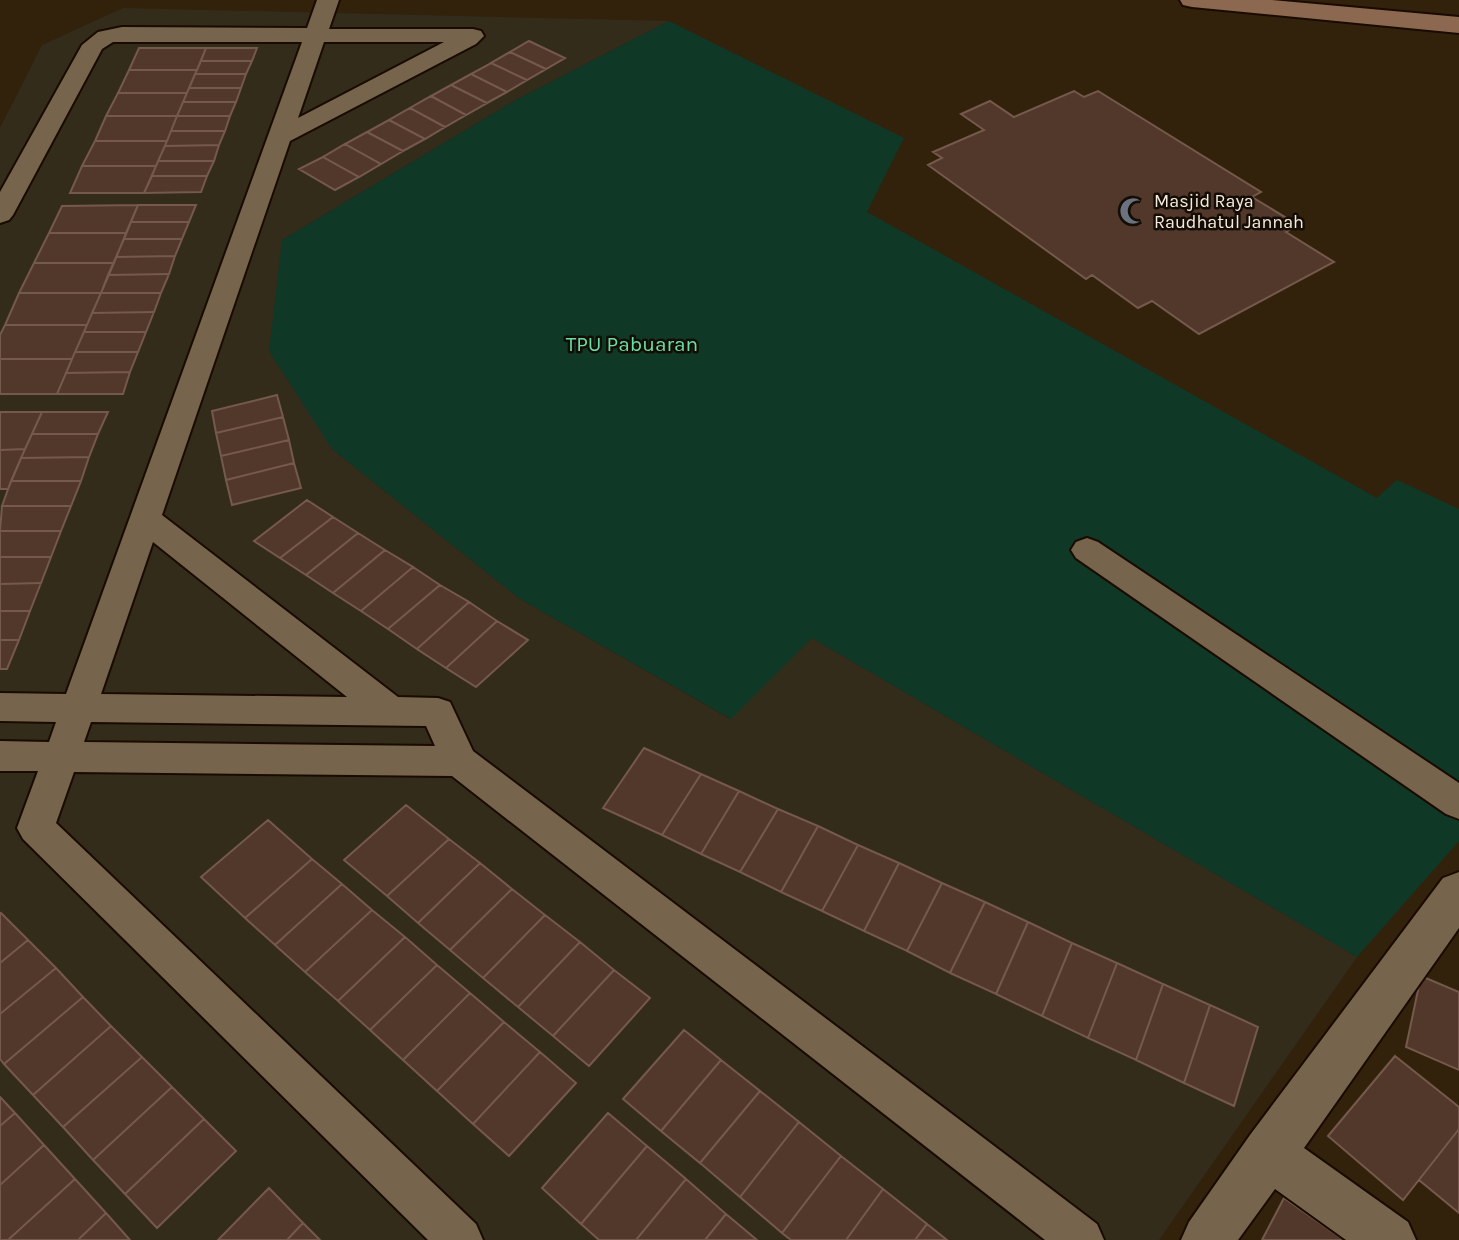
<svg xmlns="http://www.w3.org/2000/svg" width="1459" height="1240" viewBox="0 0 1459 1240" font-family="Karla,sans-serif">
	<style>
		.commercial { fill: #332c1b }
		.green { fill: #0f3926 }
		.building { fill: #52372b; stroke: #75594c; stroke-width: 2 }
		.lines { fill: none; stroke-linecap: round; stroke-linejoin: round }
		.lane-casing { stroke: #190b00; stroke-width: 4 }
		.street-casing { stroke: #190b00; stroke-width: 4 }
		.secondary-casing { stroke: #190b00; stroke-width: 4 }
		.lane { fill: #76644c; fill-rule: evenodd }
		.street { fill: #76644c; fill-rule: evenodd }
		.secondary { fill: #8c6850; fill-rule: evenodd }
		.labels { text-anchor: middle; dominant-baseline: central; stroke-width: 5; stroke-linejoin: round; paint-order: stroke }
		.far-poi-label { font-size: 18px; fill: #f6ebdd; stroke: #140d05; text-anchor: start }
		.park-label { font-size: 21px; fill: #67dfa7; stroke: #140d05 }
	</style>
	<rect width="100%" height="100%" fill="#32220b"/>
	<path class="commercial" d="M123,8L669,21L516,100L282,240L332,449L520,599L730,719L812,638L1357,957L1159,1240H0V128L42,45Z"/>
	<path class="green" d="M669,21L904,138L867,212L1377,498L1397,480L1459,509V841L1357,957L812,638L731,719L520,599L332,449L269,351L282,240L516,100Z"/>
	<path class="building" d="M529,41L565,58L546,69L510,52Z
		M139,48H206L197,70H129Z
		M206,48H257L252,61H201Z
		M510,52L546,69L527,80L491,63Z
		M201,61H252L246,74H195Z
		M491,63L527,80L507,92L471,74Z
		M129,70H197L187,93H118Z
		M195,74H246L241,88H189Z
		M471,74L507,92L487,103L451,85Z
		M451,85L487,103L466,115L431,96Z
		M189,88H241L236,102H183Z
		M1074,91L1084,97L1098,91L1261,192L1252,197L1298,225L1286,232L1334,262L1199,334L1152,301L1138,308L1092,275L1086,279L928,165L942,158L933,152L984,130L961,114L990,101L1014,117Z
		M118,93H187L177,116H106Z
		M431,96L466,115L445,127L410,108Z
		M183,102H236L230,116H177Z
		M410,108L445,127L425,139L389,120Z
		M106,116H177L167,141H95Z
		M177,116H230L225,131H171Z
		M389,120L425,139L403,151L367,132Z
		M171,131H225L219,145L165,146Z
		M367,132L403,151L381,164L345,144Z
		M95,141H167L156,166H82Z
		M345,144L381,164L359,177L323,157Z
		M219,145L214,161H158L165,146Z
		M323,157L359,177L335,190L299,169Z
		M158,161H214L207,176H152Z
		M82,166H156L144,193H70Z
		M152,176H207L201,192L144,193Z
		M138,205L126,233H49L62,206Z
		M138,205H196L189,222H131Z
		M131,222H189L182,239H124Z
		M49,233H126L114,263H34Z
		M124,239H182L175,256L116,257Z
		M175,256L169,274L108,275L116,257Z
		M34,263H114L101,293H19Z
		M169,274L161,293H101L108,275Z
		M19,293H101L87,325H5Z
		M101,293H161L154,312L92,313Z
		M154,312L146,332H84L92,313Z
		M5,325H87L72,359H0V335Z
		M84,332H146L138,352H75Z
		M75,352H138L130,372L66,373Z
		M0,359H72L57,394H0Z
		M130,372L123,394H57L66,373Z
		M277,395L283,417L216,433L212,411Z
		M0,412H42L25,449L0,450Z
		M42,412H108L98,434H32Z
		M283,417L289,440L221,456L216,433Z
		M32,434H98L89,457L21,458Z
		M289,440L294,463L226,480L221,456Z
		M25,449L8,489H0V450Z
		M89,457L81,481H11L21,458Z
		M294,463L301,488L232,505L226,480Z
		M11,481H81L71,506H2Z
		M307,500L333,517L280,558L254,541Z
		M2,506H71L61,531H0Z
		M333,517L358,533L306,575L280,558Z
		M0,531H61L51,557H0Z
		M358,533L385,550L333,593L306,575Z
		M385,550L413,567L361,611L333,593Z
		M0,557H51L41,583L0,584Z
		M413,567L440,585L388,629L361,611Z
		M41,583L30,611H0V584Z
		M440,585L469,602L417,649L388,629Z
		M469,602L497,621L446,668L417,649Z
		M0,611H30L19,640H0Z
		M497,621L528,640L476,687L446,668Z
		M0,640H19L7,669H0Z
		M644,748L701,774L662,835L603,808Z
		M701,774L739,791L701,854L662,835Z
		M739,791L778,809L740,872L701,854Z
		M406,805L449,839L387,896L344,860Z
		M778,809L818,826L781,892L740,872Z
		M268,820L312,859L245,918L201,877Z
		M818,826L858,845L822,911L781,892Z
		M449,839L480,863L418,923L387,896Z
		M858,845L899,863L864,931L822,911Z
		M312,859L342,884L275,945L245,918Z
		M480,863L512,889L450,950L418,923Z
		M899,863L942,883L907,951L864,931Z
		M942,883L985,902L950,973L907,951Z
		M342,884L372,910L305,972L275,945Z
		M512,889L545,915L483,978L450,950Z
		M985,902L1028,922L996,994L950,973Z
		M372,910L405,937L338,1001L305,972Z
		M1,913L28,940L0,963V914Z
		M545,915L580,942L518,1007L483,978Z
		M1028,922L1072,943L1042,1016L996,994Z
		M405,937L437,965L370,1030L338,1001Z
		M28,940L56,968L0,1014V963Z
		M580,942L614,970L553,1036L518,1007Z
		M1072,943L1117,963L1088,1038L1042,1016Z
		M1117,963L1163,984L1136,1060L1088,1038Z
		M437,965L470,993L403,1060L370,1030Z
		M56,968L83,997L4,1064L0,1059V1014Z
		M614,970L650,998L589,1066L553,1036Z
		M1421,976L1459,992V1070L1406,1047Z
		M1163,984L1210,1005L1184,1083L1136,1060Z
		M470,993L504,1022L437,1091L403,1060Z
		M83,997L111,1026L33,1095L4,1064Z
		M1210,1005L1258,1027L1234,1106L1184,1083Z
		M504,1022L540,1052L473,1124L437,1091Z
		M111,1026L142,1057L63,1127L33,1095Z
		M684,1030L721,1060L661,1131L623,1099Z
		M540,1052L576,1083L509,1156L473,1124Z
		M1395,1056L1459,1107V1129L1403,1200L1328,1136Z
		M142,1057L172,1087L93,1160L63,1127Z
		M721,1060L760,1091L700,1163L661,1131Z
		M172,1087L204,1119L125,1194L93,1160Z
		M760,1091L799,1122L740,1197L700,1163Z
		M0,1097L15,1113L0,1126Z
		M15,1113L44,1145L0,1185V1126Z
		M608,1113L647,1146L581,1224L542,1188Z
		M204,1119L236,1151L157,1228L125,1194Z
		M799,1122L841,1156L782,1233L740,1197Z
		M1459,1129V1213L1419,1180Z
		M44,1145L75,1179L8,1240H0V1185Z
		M647,1146L686,1179L636,1240H599L581,1224Z
		M841,1156L883,1189L846,1240H791L782,1233Z
		M75,1179L106,1213L78,1240H8Z
		M686,1179L726,1214L705,1240H636Z
		M269,1188L303,1223L287,1240H218Z
		M883,1189L927,1224L915,1240H846Z
		M1284,1198L1344,1240H1262Z
		M106,1213L130,1240H78Z
		M726,1214L757,1240H705Z
		M303,1223L320,1240H287Z
		M927,1224L947,1240H915Z"/>
	<g class="lines">
		<defs>
			<path id="lane" d="M317,0H339L329,29H473L481,31L484,36L476,44L290,141L162,515L398,697L438,698L450,702L473,751L1097,1224L1104,1240H1045L452,776L74,772L56,823L476,1224L483,1240H428L23,839L17,828L38,771H0V741L49,742L56,722L0,721V693L66,694L302,42H113L102,49L13,215L9,220L0,223V192L82,45L98,32L122,27L307,28ZM324,42H444L298,118ZM153,542L347,697L101,694ZM91,722L426,726L435,746L84,742Z
				M1087,538L1098,542L1459,783V819L1446,814L1076,558L1071,550L1076,542Z"/>
			<path id="street" d="M1459,872V928L1304,1148L1408,1222L1416,1240H1346L1275,1189L1238,1240H1181L1189,1222L1250,1135L1443,878Z"/>
			<path id="secondary" d="M1180,0H1272L1459,17V33L1192,7L1183,5Z"/>
		</defs>
		<use href="#lane" class="lane-casing"/>
		<use href="#street" class="street-casing"/>
		<use href="#secondary" class="secondary-casing"/>
		<use href="#lane" class="lane"/>
		<use href="#street" class="street"/>
		<use href="#secondary" class="secondary"/>
	</g>
	<defs>
		<symbol id="mosque-bare" viewBox="-9 -9 18 18"><path d="M3.5-4.9A6 6 0 1 0 3.5 4.9A5 5 0 1 1 3.5-4.9Z" fill="#6b7280" stroke="#140d05" stroke-width="2.5" paint-order="stroke"/></symbol>
	</defs>
	<g fill-rule="evenodd">
		<use href="#mosque-bare" x="1114" y="192" width="38" height="38"/>
	</g>
	<g class="labels">
		<g class="far-poi-label">
			<text x="1154" y="201">Masjid Raya<tspan x="1154" dy="21">Raudhatul Jannah</tspan></text>
		</g>
		<g class="park-label">
			<text x="632" y="344">TPU Pabuaran</text>
		</g>
	</g>
</svg>
